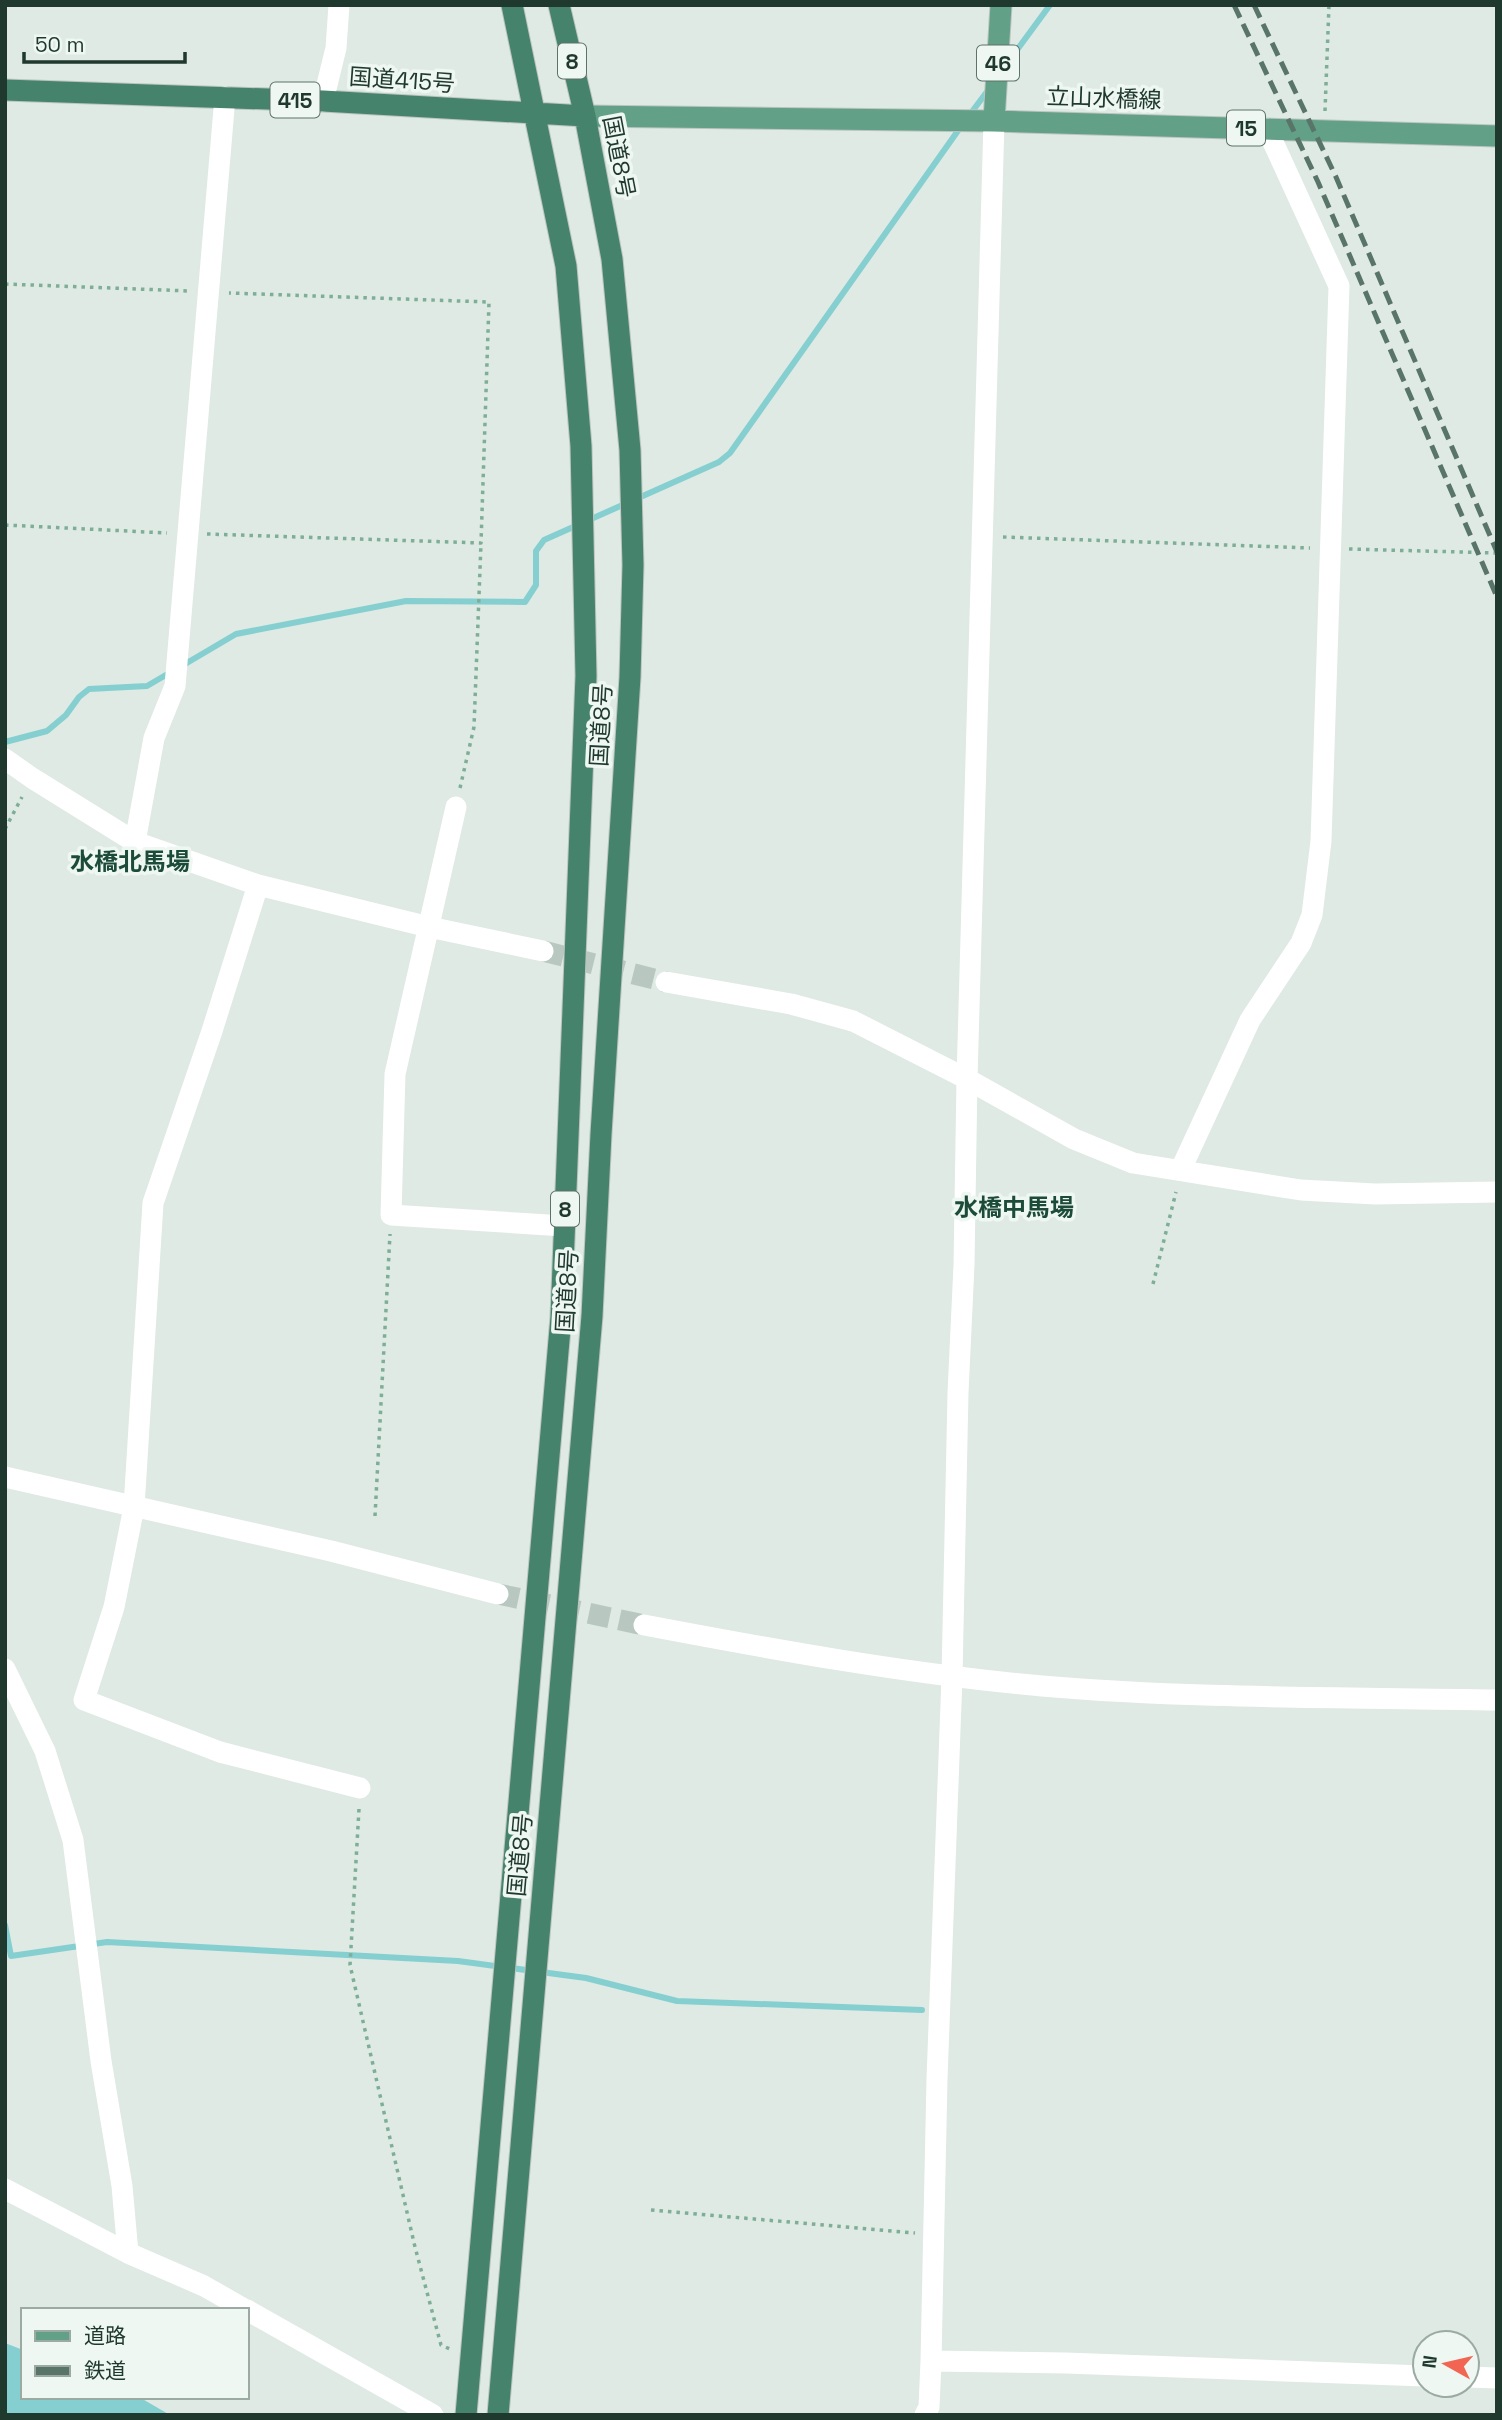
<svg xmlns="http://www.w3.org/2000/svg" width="1502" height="2420" viewBox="0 0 1502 2420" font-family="'Space Grotesk','Noto Sans JP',sans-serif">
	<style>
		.water { fill: #85cfd0 }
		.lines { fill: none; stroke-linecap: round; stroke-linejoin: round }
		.stream { stroke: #85cfd0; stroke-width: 6 }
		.minor-tunnel { stroke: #b8c7bf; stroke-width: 21; stroke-dasharray: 21 10; stroke-linecap: butt }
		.tertiary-tunnel { stroke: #b8c7bf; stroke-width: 21; stroke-dasharray: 21 10; stroke-linecap: butt }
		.primary-casing { stroke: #bcc4c1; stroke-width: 23 }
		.trunk-casing { stroke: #bcc4c1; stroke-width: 23 }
		.path { stroke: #7eae98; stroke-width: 3.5; stroke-dasharray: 3.5 5; stroke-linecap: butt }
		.minor { stroke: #fff; stroke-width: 21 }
		.tertiary { stroke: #fff; stroke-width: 21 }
		.primary { stroke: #62a087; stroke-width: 21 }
		.trunk { stroke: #46836c; stroke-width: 21 }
		.rail { stroke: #59756a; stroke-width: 5; stroke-dasharray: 14 7; stroke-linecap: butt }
		.labels { text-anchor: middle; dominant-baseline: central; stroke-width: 7; stroke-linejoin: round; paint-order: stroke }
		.shield { fill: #eef7f1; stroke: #5d7269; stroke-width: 2 }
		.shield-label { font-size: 21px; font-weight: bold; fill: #1f392f }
		.street-label { font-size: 23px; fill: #1f392f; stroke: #eef7f1 }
		.neighbourhood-label { font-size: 24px; font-weight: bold; fill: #1c4b39; stroke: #eef7f1 }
	</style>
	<rect width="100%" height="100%" fill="#deeae3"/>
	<path class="water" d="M5,2343L23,2350V2397H139L170,2415H5Z"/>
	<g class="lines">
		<path class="stream" d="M1003,69L1050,5
			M968,117L989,89
			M180,667L236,634L406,601L525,602L536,585V551L544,540L719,462L730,453L962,125
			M5,742L47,731L66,715L79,697L89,689L147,686L171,672
			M5,1925L11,1956L107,1942L458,1961L586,1978L677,2001L922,2010"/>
		<path class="minor-tunnel" d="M543,951L666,982"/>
		<path class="tertiary-tunnel" d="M498,1594L644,1625"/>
		<defs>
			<path id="primary" d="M585,116L994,121L1497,136
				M994,121L1001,5"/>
			<path id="trunk" d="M5,90L323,101L585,116
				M466,2415L561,1317L586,676L581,446L566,266L512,5
				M498,2415L592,1316L601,1134L630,677L633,565L630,450L612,259L585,116L559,5"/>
		</defs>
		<use href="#primary" class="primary-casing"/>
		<use href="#trunk" class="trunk-casing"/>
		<path class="path" d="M1325,111L1329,5
			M5,284L190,291
			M5,525L167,533
			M207,534L481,543L489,302L229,293
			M1003,537L1310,548
			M1349,549L1497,553
			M460,788L474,727L481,543
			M5,829L22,797
			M1153,1284L1176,1192
			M375,1516L390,1234
			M359,1809L350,1965L415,2247L441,2345L452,2350
			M651,2210L915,2233"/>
		<path class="minor" d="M323,101L336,48L339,5
			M5,759L32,778L135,842L258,885L429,927L543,951
			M456,807L395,1074L391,1215L564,1226
			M135,842L154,738L175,686L225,97
			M258,885L212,1031L153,1203L134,1507L114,1607L84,1700L220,1752L360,1788
			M666,982L791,1004L853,1021L967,1079L1074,1139L1133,1163L1301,1190L1375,1194L1497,1192
			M1181,1169L1250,1020L1301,943L1312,915L1321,841L1339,286L1267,129
			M5,1669L45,1751L73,1840L101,2061L122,2186L128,2253
			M5,2189L128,2253L204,2286L246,2310
			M247,2310L433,2415
			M931,2361L1066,2363L1425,2376
			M1467,2377L1497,2378
			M925,2415L929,2407L931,2361L937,2079L952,1677L958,1393L964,1265L967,1079L994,121"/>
		<path class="tertiary" d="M5,1477L331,1551L498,1594
			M644,1625C776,1650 908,1674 1042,1686C1193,1699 1345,1697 1497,1700"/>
		<use href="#primary" class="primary"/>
		<use href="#trunk" class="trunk"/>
		<path class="rail" d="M1234,5L1318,182L1497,597
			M1254,5L1336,177L1497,552"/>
	</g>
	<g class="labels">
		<g class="shield">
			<rect x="558" y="43.5" width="28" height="35" rx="5"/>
			<rect x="977" y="45.5" width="42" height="35" rx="5"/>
			<rect x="270.5" y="82.5" width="49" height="35" rx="5"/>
			<rect x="1227" y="110.5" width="38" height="35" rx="5"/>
			<rect x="551" y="1191.5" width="28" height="35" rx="5"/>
		</g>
		<g class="shield-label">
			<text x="572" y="61">8</text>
			<text x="998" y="63">46</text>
			<text x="295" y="100">415</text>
			<text x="1246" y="128">15</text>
			<text x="565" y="1209">8</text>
		</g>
		<g class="street-label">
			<text transform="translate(402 80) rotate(4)">国道415号</text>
			<text transform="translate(1104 98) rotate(2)">立山水橋線</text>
			<text transform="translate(619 157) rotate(79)">国道8号</text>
			<text transform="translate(601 725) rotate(-87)">国道8号</text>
			<text transform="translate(567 1291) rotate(-87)">国道8号</text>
			<text transform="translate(520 1855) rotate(-85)">国道8号</text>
		</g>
		<g class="neighbourhood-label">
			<text x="130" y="861">水橋北馬場</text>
			<text x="1014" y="1207">水橋中馬場</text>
		</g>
	</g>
	<rect width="1502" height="2420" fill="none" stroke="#1f392f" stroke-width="14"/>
	<rect x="21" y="2308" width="228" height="91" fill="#eef7f1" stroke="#9baba3" stroke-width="2"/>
	<rect x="35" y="2331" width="35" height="10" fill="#62a087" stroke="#9baba3" stroke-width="2"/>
	<text x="84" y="2343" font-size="21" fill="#1f392f">道路</text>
	<rect x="35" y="2366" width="35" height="10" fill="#59756a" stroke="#9baba3" stroke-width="2"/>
	<text x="84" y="2378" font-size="21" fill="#1f392f">鉄道</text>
	<g transform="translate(1446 2364) rotate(278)"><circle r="33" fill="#eef7f1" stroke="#9baba3" stroke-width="2"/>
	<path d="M0-5L12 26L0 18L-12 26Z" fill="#f26553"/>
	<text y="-10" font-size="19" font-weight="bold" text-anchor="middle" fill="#1f392f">N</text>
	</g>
	<path d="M24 52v10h161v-10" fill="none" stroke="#1f392f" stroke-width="3.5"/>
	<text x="35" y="52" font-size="21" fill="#1f392f" stroke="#eef7f1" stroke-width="5" paint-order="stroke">50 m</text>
</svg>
